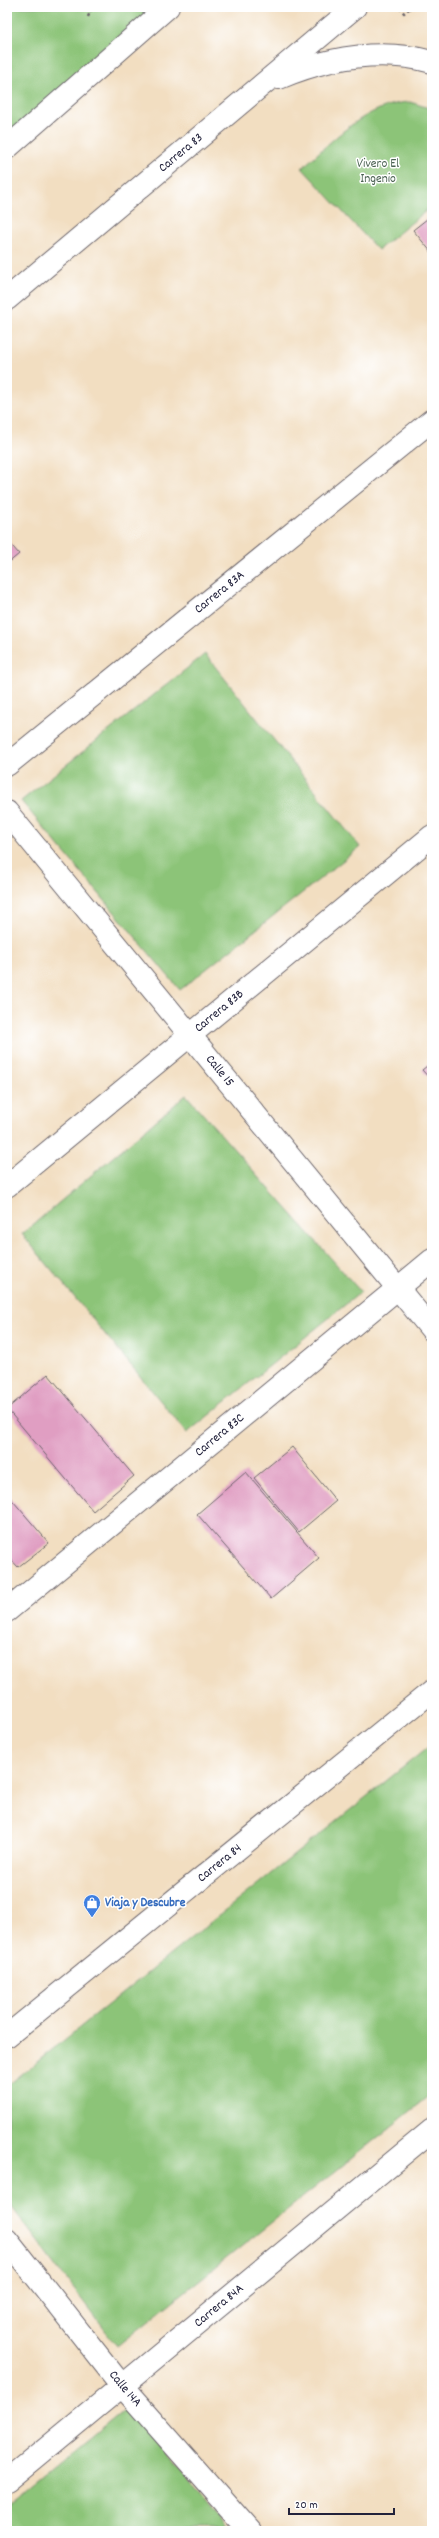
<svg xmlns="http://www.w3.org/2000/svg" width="439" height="2538" viewBox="0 0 439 2538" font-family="Dekko,sans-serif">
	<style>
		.green { fill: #8cc478; stroke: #57735a }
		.building { fill: #e09ec2 }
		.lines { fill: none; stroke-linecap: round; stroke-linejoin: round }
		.minor-casing { stroke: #6b646a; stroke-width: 24 }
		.tertiary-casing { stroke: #6b646a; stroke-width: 24 }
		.path { stroke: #6b646a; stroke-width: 2.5; stroke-dasharray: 3 3; stroke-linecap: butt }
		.minor { stroke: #fff; stroke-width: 22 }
		.tertiary { stroke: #fff; stroke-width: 22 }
		.labels { text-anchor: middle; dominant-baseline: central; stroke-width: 3; stroke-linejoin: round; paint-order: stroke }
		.street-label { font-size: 13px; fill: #22223b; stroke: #fff }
		.park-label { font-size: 13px; fill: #4c6353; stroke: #fff }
		.shop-label { font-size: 13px; font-weight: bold; fill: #366cbe; stroke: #fff; text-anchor: start }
	</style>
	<rect width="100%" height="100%" fill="#fff"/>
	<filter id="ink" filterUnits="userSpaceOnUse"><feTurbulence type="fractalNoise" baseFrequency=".025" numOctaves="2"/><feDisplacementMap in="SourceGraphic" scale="8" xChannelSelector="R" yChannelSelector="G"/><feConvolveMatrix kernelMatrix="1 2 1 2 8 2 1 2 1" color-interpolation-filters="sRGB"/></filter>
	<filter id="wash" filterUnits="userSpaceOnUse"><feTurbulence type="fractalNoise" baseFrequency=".012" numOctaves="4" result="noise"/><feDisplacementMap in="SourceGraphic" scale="16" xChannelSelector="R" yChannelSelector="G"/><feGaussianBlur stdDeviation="0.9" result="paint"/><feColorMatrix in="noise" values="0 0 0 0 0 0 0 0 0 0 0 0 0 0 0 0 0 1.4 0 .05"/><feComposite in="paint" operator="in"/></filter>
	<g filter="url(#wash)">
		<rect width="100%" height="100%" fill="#f2dec1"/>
		<path class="green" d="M7,7H168L7,148Z
			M410,102L432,109V206L378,250L302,168C333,140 366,104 410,102Z
			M205,654L360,847L180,990L21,801Z
			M186,1095L361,1292L187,1433L22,1234Z
			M432,1744V2094L117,2346L7,2201V2086Z
			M128,2406L228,2531H7V2505Z"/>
		<g id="blocks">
			<path class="building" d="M432,215V253L413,230Z
				M7,540L19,554L7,564Z
				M432,1062V1081L422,1070Z
				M48,1374L134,1476L93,1511L7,1409Z
				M292,1447L336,1501L299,1532L254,1478Z
				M246,1472L319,1558L271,1599L197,1514Z
				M7,1494L49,1543L18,1567L7,1555Z"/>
		</g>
	</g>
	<g filter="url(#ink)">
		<use href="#blocks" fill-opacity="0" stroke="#6b646a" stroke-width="1"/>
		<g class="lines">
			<defs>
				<g id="minor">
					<path id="s1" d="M7,765L432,420"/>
					<path id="s2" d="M7,812L432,1330"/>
					<path id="s3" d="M7,1186L432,836"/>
					<path id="s4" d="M7,1611L432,1260"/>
					<path id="s5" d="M7,2036L432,1691"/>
					<path id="s6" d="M7,2240L122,2386L250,2531"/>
					<path id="s7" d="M7,2481L432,2130"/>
				</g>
				<g id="tertiary">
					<path d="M279,78C327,58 381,48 432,62"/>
					<path d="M7,148L168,7"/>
					<path id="s8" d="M7,299L355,7"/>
				</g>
			</defs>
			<use href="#minor" class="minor-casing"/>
			<use href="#tertiary" class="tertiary-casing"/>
			<path class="path" d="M399,7L404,13L411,7
				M88,17L92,7"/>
			<use href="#minor" class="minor"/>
			<use href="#tertiary" class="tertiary"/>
		</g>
	</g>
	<defs>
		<symbol id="shop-pin" viewBox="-11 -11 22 30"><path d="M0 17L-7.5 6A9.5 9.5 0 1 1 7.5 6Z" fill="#3f7fe0" stroke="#fff"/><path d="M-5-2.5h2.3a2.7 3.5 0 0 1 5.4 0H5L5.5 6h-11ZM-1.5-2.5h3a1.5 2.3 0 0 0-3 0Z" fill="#fff"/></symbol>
	</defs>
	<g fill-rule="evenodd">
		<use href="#shop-pin" x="82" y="1893" width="20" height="27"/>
	</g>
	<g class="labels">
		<g class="street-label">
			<text stroke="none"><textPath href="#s8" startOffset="227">Carrera 83</textPath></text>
			<text stroke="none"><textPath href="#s1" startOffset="274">Carrera 83A</textPath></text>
			<text stroke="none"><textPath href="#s3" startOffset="275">Carrera 83B</textPath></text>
			<text stroke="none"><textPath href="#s2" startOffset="335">Calle 15</textPath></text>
			<text stroke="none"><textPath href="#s4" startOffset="276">Carrera 83C</textPath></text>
			<text stroke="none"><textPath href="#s5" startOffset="274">Carrera 84</textPath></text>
			<text stroke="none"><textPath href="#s7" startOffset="275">Carrera 84A</textPath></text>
			<text stroke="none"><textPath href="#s6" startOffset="190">Calle 14A</textPath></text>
		</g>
		<g class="park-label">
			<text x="378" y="164">Vivero El<tspan x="378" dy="15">Ingenio</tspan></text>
		</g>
		<g class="shop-label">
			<text x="105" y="1903">Viaja y Descubre</text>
		</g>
	</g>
	<rect width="439" height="2538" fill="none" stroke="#fff" stroke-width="24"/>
	<path d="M289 2508v6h105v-6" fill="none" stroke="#22223b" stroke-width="2"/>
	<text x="295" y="2508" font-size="12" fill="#22223b" stroke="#ffffff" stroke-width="3" paint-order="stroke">20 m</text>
</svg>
